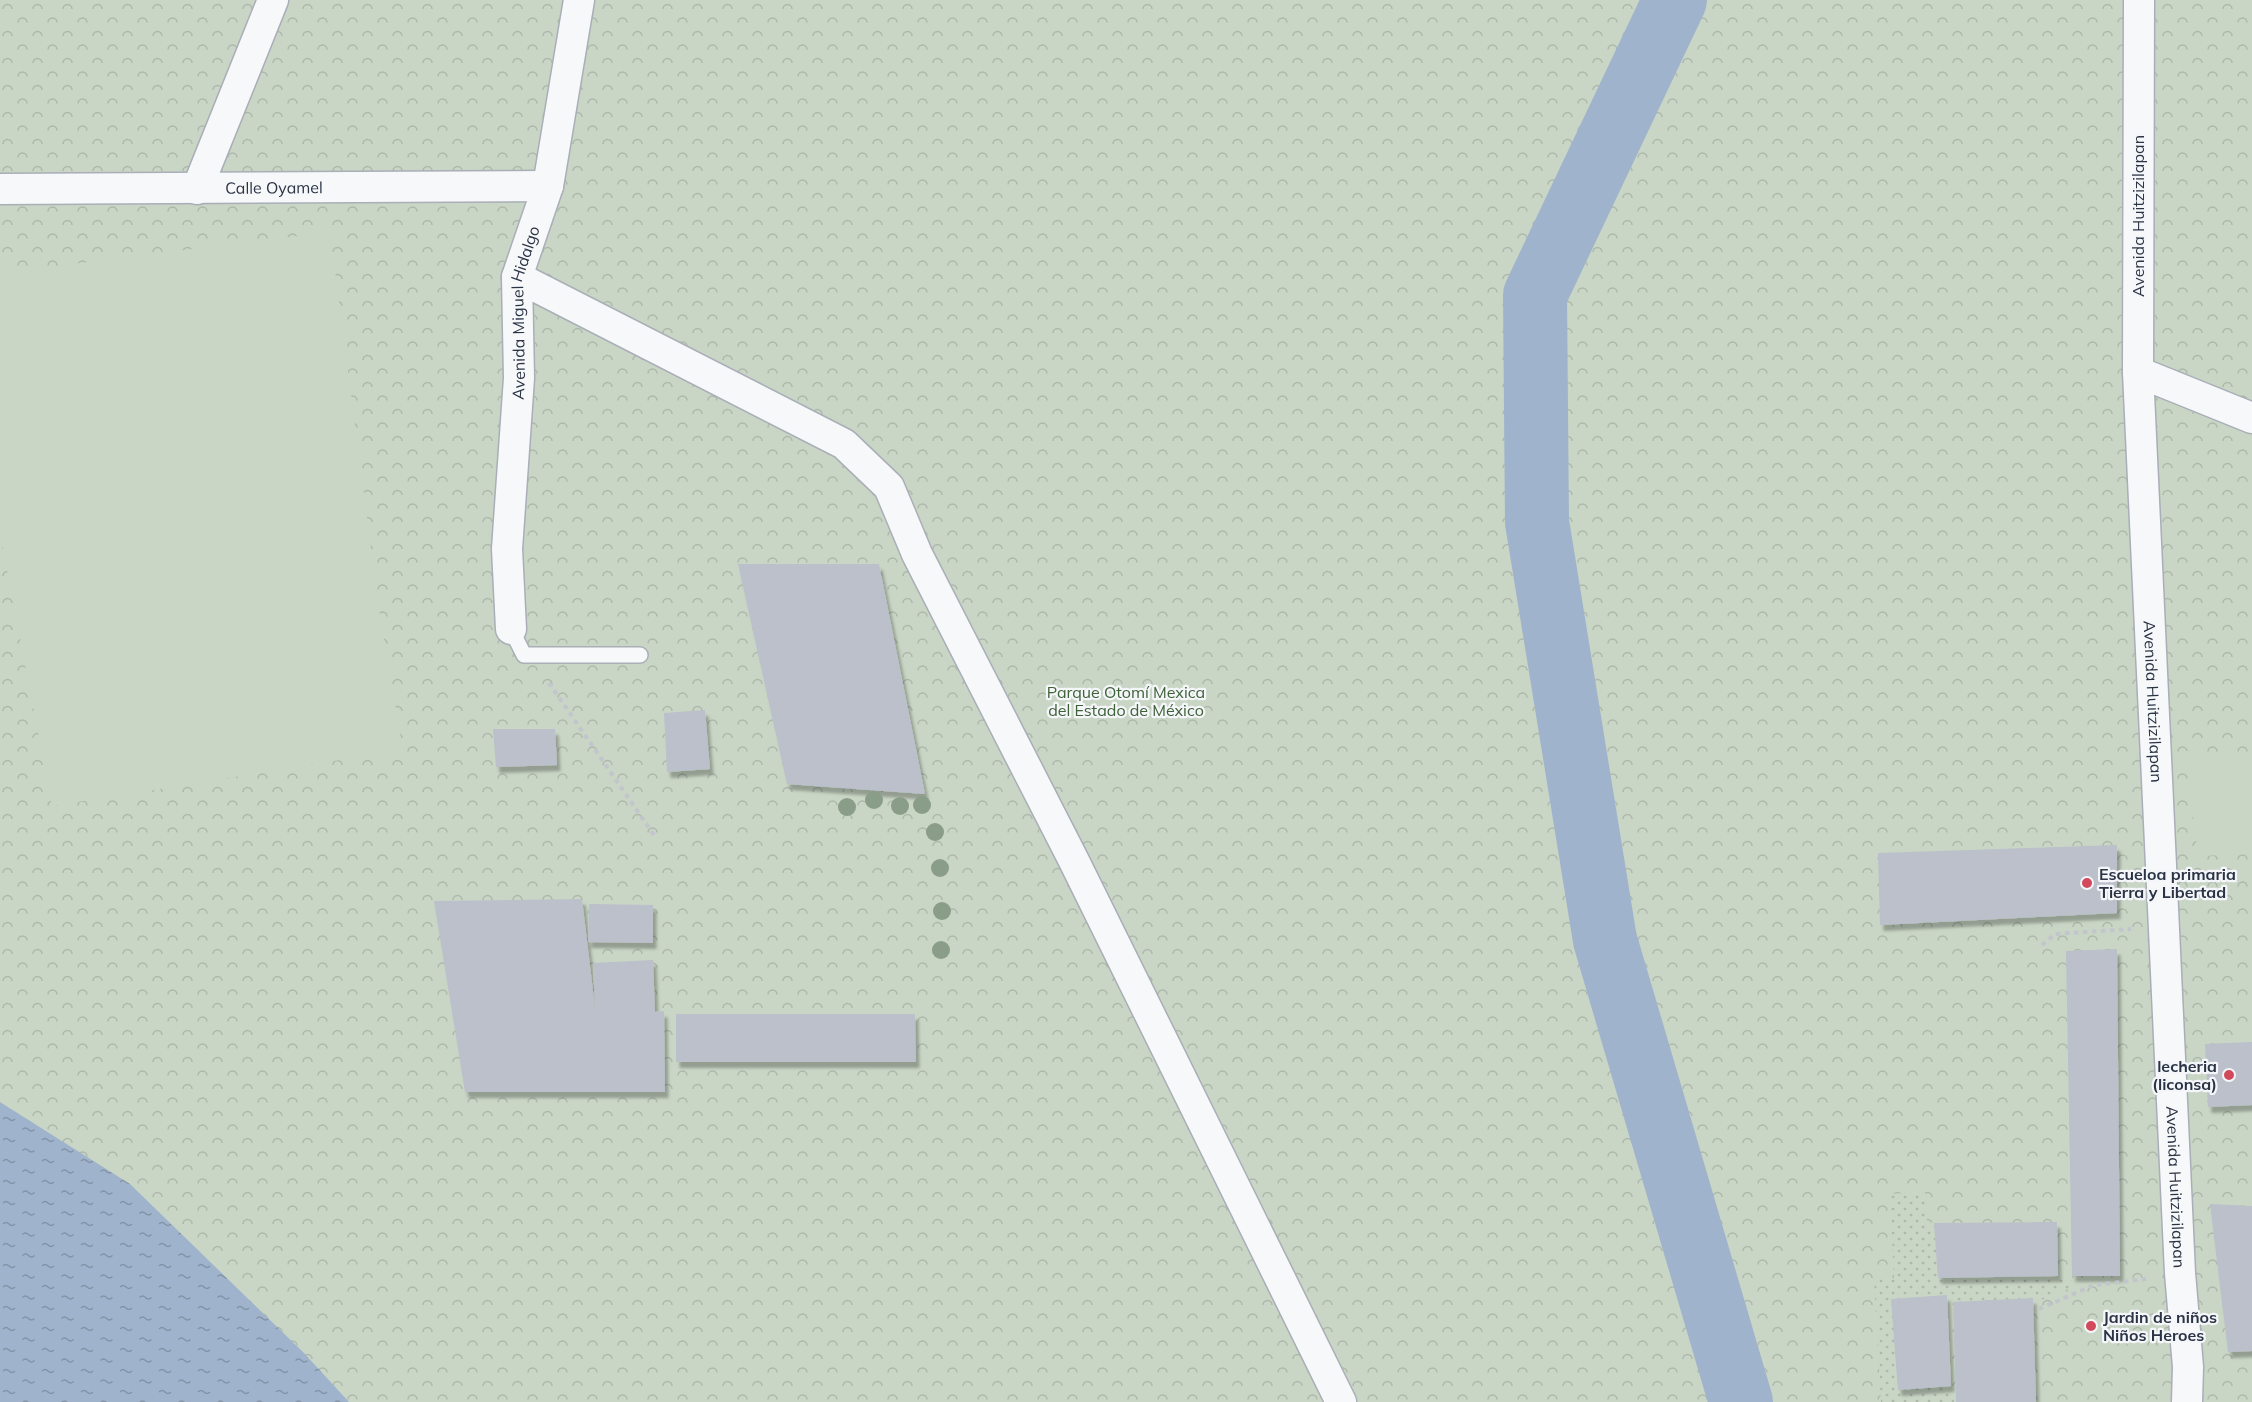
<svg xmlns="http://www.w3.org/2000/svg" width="2252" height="1402" viewBox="0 0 2252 1402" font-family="Mulish,sans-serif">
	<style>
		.park { fill: url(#park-crowns) }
		.garden { fill: url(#garden-dots) }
		.pitch { fill: #c9d6c5 }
		.water { fill: url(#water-ripples) }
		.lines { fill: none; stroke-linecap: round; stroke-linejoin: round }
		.river { stroke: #9fb4cc; stroke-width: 64 }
		.building { fill: #bbc0ca; filter: url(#shadow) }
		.lane-casing { stroke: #a9aeb7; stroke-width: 18 }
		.street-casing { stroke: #a9aeb7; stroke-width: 33 }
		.path { stroke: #c2c5cb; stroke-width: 4; stroke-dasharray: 4.5 4.5; stroke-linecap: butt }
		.lane { stroke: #f7f8fa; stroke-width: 15 }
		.street { stroke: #f7f8fa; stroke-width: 30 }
		.tree { fill: #899d89 }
		.poi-dot { fill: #d1495b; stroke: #f4f6f9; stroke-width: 2 }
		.labels { text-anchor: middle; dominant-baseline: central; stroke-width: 4.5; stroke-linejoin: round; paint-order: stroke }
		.street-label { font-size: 16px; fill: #2b3445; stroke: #f4f6f9 }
		.park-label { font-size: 16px; fill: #3f6138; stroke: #f4f6f9 }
		.poi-label { font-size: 16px; font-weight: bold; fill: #2b3445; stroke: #f4f6f9; text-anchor: start }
	</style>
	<defs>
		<pattern id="park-crowns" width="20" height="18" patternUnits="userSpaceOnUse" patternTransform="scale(1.5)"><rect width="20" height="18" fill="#c9d6c5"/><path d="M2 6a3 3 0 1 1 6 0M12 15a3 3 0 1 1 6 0" fill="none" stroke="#adb8ab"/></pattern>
		<pattern id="garden-dots" width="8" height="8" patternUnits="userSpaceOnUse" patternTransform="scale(1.5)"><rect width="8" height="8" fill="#c9d6c5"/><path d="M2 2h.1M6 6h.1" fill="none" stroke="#adb8ab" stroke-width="1.8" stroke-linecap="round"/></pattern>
		<pattern id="water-ripples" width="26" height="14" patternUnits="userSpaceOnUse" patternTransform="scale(1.5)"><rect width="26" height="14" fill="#9fb4cc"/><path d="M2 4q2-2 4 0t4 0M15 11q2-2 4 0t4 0" fill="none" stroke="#8293a7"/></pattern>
		<filter id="shadow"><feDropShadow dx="3.5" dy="6" stdDeviation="1.5" flood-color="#0004"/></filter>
	</defs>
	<rect width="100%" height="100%" fill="#e4e7ec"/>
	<path class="park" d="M0,0H2252V1402H0Z"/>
	<path class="garden" d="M1925,1192L1927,1222L1934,1223L1938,1278L2072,1276V1287L2034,1303L2033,1298L1953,1302L1947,1295L1892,1299L1898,1389L1951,1386L1954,1402H1881L1874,1279L1894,1278L1890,1194Z"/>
	<path class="pitch" d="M330,232L380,617L403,750L52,806L0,533V273Z
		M2185,751L2252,754V854L2198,856Z"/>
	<path class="water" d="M0,1102L130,1184L304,1353L349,1402H0Z"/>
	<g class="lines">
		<path class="river" d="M1675,0L1535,295L1537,522L1605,940L1741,1402"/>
	</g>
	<path class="building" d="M738,564H879L925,794L787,784Z
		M705,710L710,769L667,772L664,713Z
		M493,729H555L557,765L496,767Z
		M2117,845V913L1880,925L1878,853Z
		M582,899L595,1008L593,963L653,960L655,1012L664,1011L665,1092H465L434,901Z
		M589,904L653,905V943L588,942Z
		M2117,949L2120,1276H2072L2066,951Z
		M676,1014H915L916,1062H676Z
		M2252,1042V1105L2208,1107L2205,1044Z
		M2210,1204L2252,1206V1351L2228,1352Z
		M2057,1222L2058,1276L1938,1278L1934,1223Z
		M1947,1295L1951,1386L1898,1390L1891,1299Z
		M2033,1298L2036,1402H1956L1953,1302Z"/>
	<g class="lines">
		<defs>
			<path id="lane" d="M511,629L524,655H640"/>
			<g id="street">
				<path id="s1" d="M2139,0L2138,372L2180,1273L2188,1367L2187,1402"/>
				<path id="s2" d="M0,189L548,186"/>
				<path d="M197,189L273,0"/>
				<path d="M517,277L844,444L889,487L917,554L1074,861L1341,1402"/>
				<path d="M2138,372L2252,418"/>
				<path id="s3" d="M511,629L507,549L519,378L517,277L548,186L579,0"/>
			</g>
		</defs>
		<use href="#lane" class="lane-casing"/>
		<use href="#street" class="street-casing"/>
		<path class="path" d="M549,683L654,835
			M2042,945L2055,934L2131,929
			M2039,1309L2094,1285L2147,1279"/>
		<use href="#lane" class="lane"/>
		<use href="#street" class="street"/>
	</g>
	<g class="tree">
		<circle cx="874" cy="800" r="9"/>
		<circle cx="922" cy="805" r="9"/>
		<circle cx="900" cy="806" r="9"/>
		<circle cx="847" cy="807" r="9"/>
		<circle cx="935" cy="832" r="9"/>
		<circle cx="940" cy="868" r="9"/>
		<circle cx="942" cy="911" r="9"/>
		<circle cx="941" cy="950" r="9"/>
	</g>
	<g class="poi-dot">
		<circle cx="2087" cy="883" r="6"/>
		<circle cx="2229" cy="1075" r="6"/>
		<circle cx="2091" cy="1326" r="6"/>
	</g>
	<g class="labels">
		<g class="street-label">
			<text stroke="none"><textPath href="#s2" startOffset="274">Calle Oyamel</textPath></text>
			<text transform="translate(2138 216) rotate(-90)">Avenida Huitzizilapan</text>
			<text stroke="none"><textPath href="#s3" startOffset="318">Avenida Miguel Hidalgo</textPath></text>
			<text stroke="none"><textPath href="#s1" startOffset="702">Avenida Huitzizilapan</textPath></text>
			<text stroke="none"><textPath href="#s1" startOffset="1188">Avenida Huitzizilapan</textPath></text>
		</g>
		<g class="park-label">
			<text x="1126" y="692">Parque Otomí Mexica<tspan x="1126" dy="18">del Estado de México</tspan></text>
		</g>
		<g class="poi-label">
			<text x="2099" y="874">Escueloa primaria<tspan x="2099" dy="18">Tierra y Libertad</tspan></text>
			<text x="2217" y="1066" text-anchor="end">lecheria<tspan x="2217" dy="18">(liconsa)</tspan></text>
			<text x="2103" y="1317">Jardin de niños<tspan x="2103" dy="18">Niños Heroes</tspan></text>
		</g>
	</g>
</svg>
